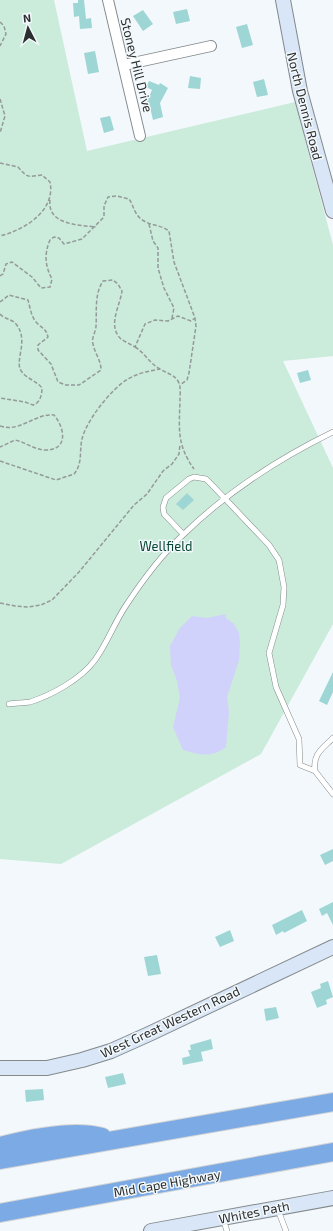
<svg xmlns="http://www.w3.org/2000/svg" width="333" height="1231" viewBox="0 0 333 1231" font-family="'Exo 2',sans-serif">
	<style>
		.green { fill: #cbebdb }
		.water { fill: #d1d2fb }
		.building { fill: #9ed6d5 }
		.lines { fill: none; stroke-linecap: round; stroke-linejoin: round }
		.lane-casing { stroke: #84898b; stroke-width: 6 }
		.street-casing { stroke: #84898b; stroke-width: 12 }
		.secondary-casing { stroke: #84898b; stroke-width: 16 }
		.highway-casing { stroke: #d5d5d5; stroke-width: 20 }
		.path { stroke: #94999a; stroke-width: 1.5; stroke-dasharray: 4 2; stroke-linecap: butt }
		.lane { stroke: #fff; stroke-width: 5 }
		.street { stroke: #fff; stroke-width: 10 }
		.secondary { stroke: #d8e6f7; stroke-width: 14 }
		.highway { stroke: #7caae5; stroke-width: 18 }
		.labels { text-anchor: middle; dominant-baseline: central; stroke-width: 3; stroke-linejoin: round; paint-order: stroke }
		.street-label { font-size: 13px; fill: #2b2e2e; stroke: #f2f8fb }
		.park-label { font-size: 13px; fill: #074530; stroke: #f2f8fb }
	</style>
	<rect width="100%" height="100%" fill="#f2f8fb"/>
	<path class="green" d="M0,0H54L87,151L295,102L333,245V356L283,361L333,468V624L261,754L61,864L0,859Z"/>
	<path class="water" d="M226,614V618L234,624L239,633L240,644L239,660L227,697L229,712L226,747C212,758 200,755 183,750L173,727L180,698L177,681L171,665L170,646L180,628L192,616L207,618Z"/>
	<path class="building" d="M78,0H84L86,19L91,18L92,28L80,29L79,16L74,17L73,3H78Z
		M187,9L190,21L176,24L173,12Z
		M143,10L153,24L143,31L133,16Z
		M247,24L253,45L242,48L236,27Z
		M95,51L99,72L88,74L84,53Z
		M190,76L201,78L200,89L188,88Z
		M264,79L268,95L257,97L253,82Z
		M149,81L159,85L160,83L168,88L160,103L163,117L153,120L150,107L149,108L147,101L152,90L146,87Z
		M110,116L114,130L104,133L100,118Z
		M308,370L311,380L300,383L297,373Z
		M187,493L194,500L183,510L176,504Z
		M333,672V692L327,705L319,701Z
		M333,849V861L325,865L320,855Z
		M333,902V925L327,913L322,916L319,909Z
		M302,910L307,921L284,933L283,931L276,935L272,925Z
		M230,930L234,941L220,947L215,937Z
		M157,955L161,974L148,976L144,957Z
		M328,981L333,997L326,1000L327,1004L317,1008L311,992L321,988L320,984Z
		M276,1007L279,1018L266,1021L264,1009Z
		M211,1039L213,1049L201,1052L203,1061L183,1065L182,1058L190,1056L188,1050H191L190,1045Z
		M123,1073L126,1084L108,1088L105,1077Z
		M43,1089L44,1100L26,1102L25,1090Z"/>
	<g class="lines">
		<defs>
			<path id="lane" d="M183,534L164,514L163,507L166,498L189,479L194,477L206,479L213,486L269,545L279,560L284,587L283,605L269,653L276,687L299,739L300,765L315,771L333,794
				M9,704C15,703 23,703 30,702C52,695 81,679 95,660C107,643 114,624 125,607C142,581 161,555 184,534C226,493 280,458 333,432
				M315,771C313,754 321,750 333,738
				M278,1210L286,1231
				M223,1219L227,1231"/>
			<path id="street" d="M108,0L140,136
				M124,65L211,46"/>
			<path id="secondary" d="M283,0L300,91L333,211
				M0,1068H47L82,1060L111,1051L149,1034L333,947
				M151,1231L333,1198"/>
			<path id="highway" d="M0,1146C27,1139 75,1129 102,1137
				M0,1160L333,1102
				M0,1213L333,1152"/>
		</defs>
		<use href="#lane" class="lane-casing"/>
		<use href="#street" class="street-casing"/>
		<use href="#secondary" class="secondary-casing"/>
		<use href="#highway" class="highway-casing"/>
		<path class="path" d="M0,22L4,26L6,34L0,46
			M0,99L5,116L0,133
			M0,163L18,167C28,178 27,177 42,175L50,182C56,211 24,230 0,236
			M50,200C47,225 79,225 96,227
			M149,224L153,241L158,248V268L164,288L174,308L172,318
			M0,276L3,274L6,264L12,262L32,277L41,288L50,287L52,279C45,266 44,254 50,240L54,237L59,238L64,244L82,239L104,217V206L108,197L117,196L129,199C133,204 134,213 140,218C148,226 160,224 169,231L174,262L195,318L196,326L189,373L187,380L180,385
			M0,302L9,295L28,300C30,307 31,316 36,322C41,328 46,328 48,337L38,345V350L51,364L58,382L66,385H79L101,370C101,360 95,354 93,344C91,338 96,332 96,326C97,311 94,295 103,281L113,280L118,284L122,291C120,306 107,326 121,339C125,342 130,344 135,347L145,324L155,320L168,321L178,316L191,321L195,318
			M0,314C4,319 12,319 16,324C30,341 13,362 22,372C27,379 37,381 42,388C42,395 40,403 33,405L25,402L0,398
			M135,347C145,353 149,363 160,369C167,374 175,374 179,383C181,388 180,396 180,401C179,430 177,445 194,469
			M0,426C20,433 35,413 54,415C65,428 69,451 44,450C33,449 25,442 15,440L0,447
			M0,461L56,480L74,474C83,463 79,452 82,439C86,421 112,388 128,379C138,373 149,371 160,369
			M0,603L15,606L28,607L41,605L52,600L79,572L134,505L147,494L163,471L172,464L179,454L180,444"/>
		<use href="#lane" class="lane"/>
		<use href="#street" class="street"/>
		<use href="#secondary" class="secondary"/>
		<use href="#highway" class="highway"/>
	</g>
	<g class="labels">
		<g class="street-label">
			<text transform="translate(137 65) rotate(76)">Stoney Hill Drive</text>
			<text transform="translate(305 106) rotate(76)">North Dennis Road</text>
			<text transform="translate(170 1022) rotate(-25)">West Great Western Road</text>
			<text transform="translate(167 1183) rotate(-10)">Mid Cape Highway</text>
			<text transform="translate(254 1212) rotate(-11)">Whites Path</text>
		</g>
		<g class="park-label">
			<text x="166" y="546">Wellfield</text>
		</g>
	</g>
	<g transform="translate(28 28) rotate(354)" stroke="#f2f8fb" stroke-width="3" paint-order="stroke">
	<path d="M0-3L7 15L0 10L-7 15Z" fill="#2b2e2e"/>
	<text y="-6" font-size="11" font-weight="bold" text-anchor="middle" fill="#2b2e2e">N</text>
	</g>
</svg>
